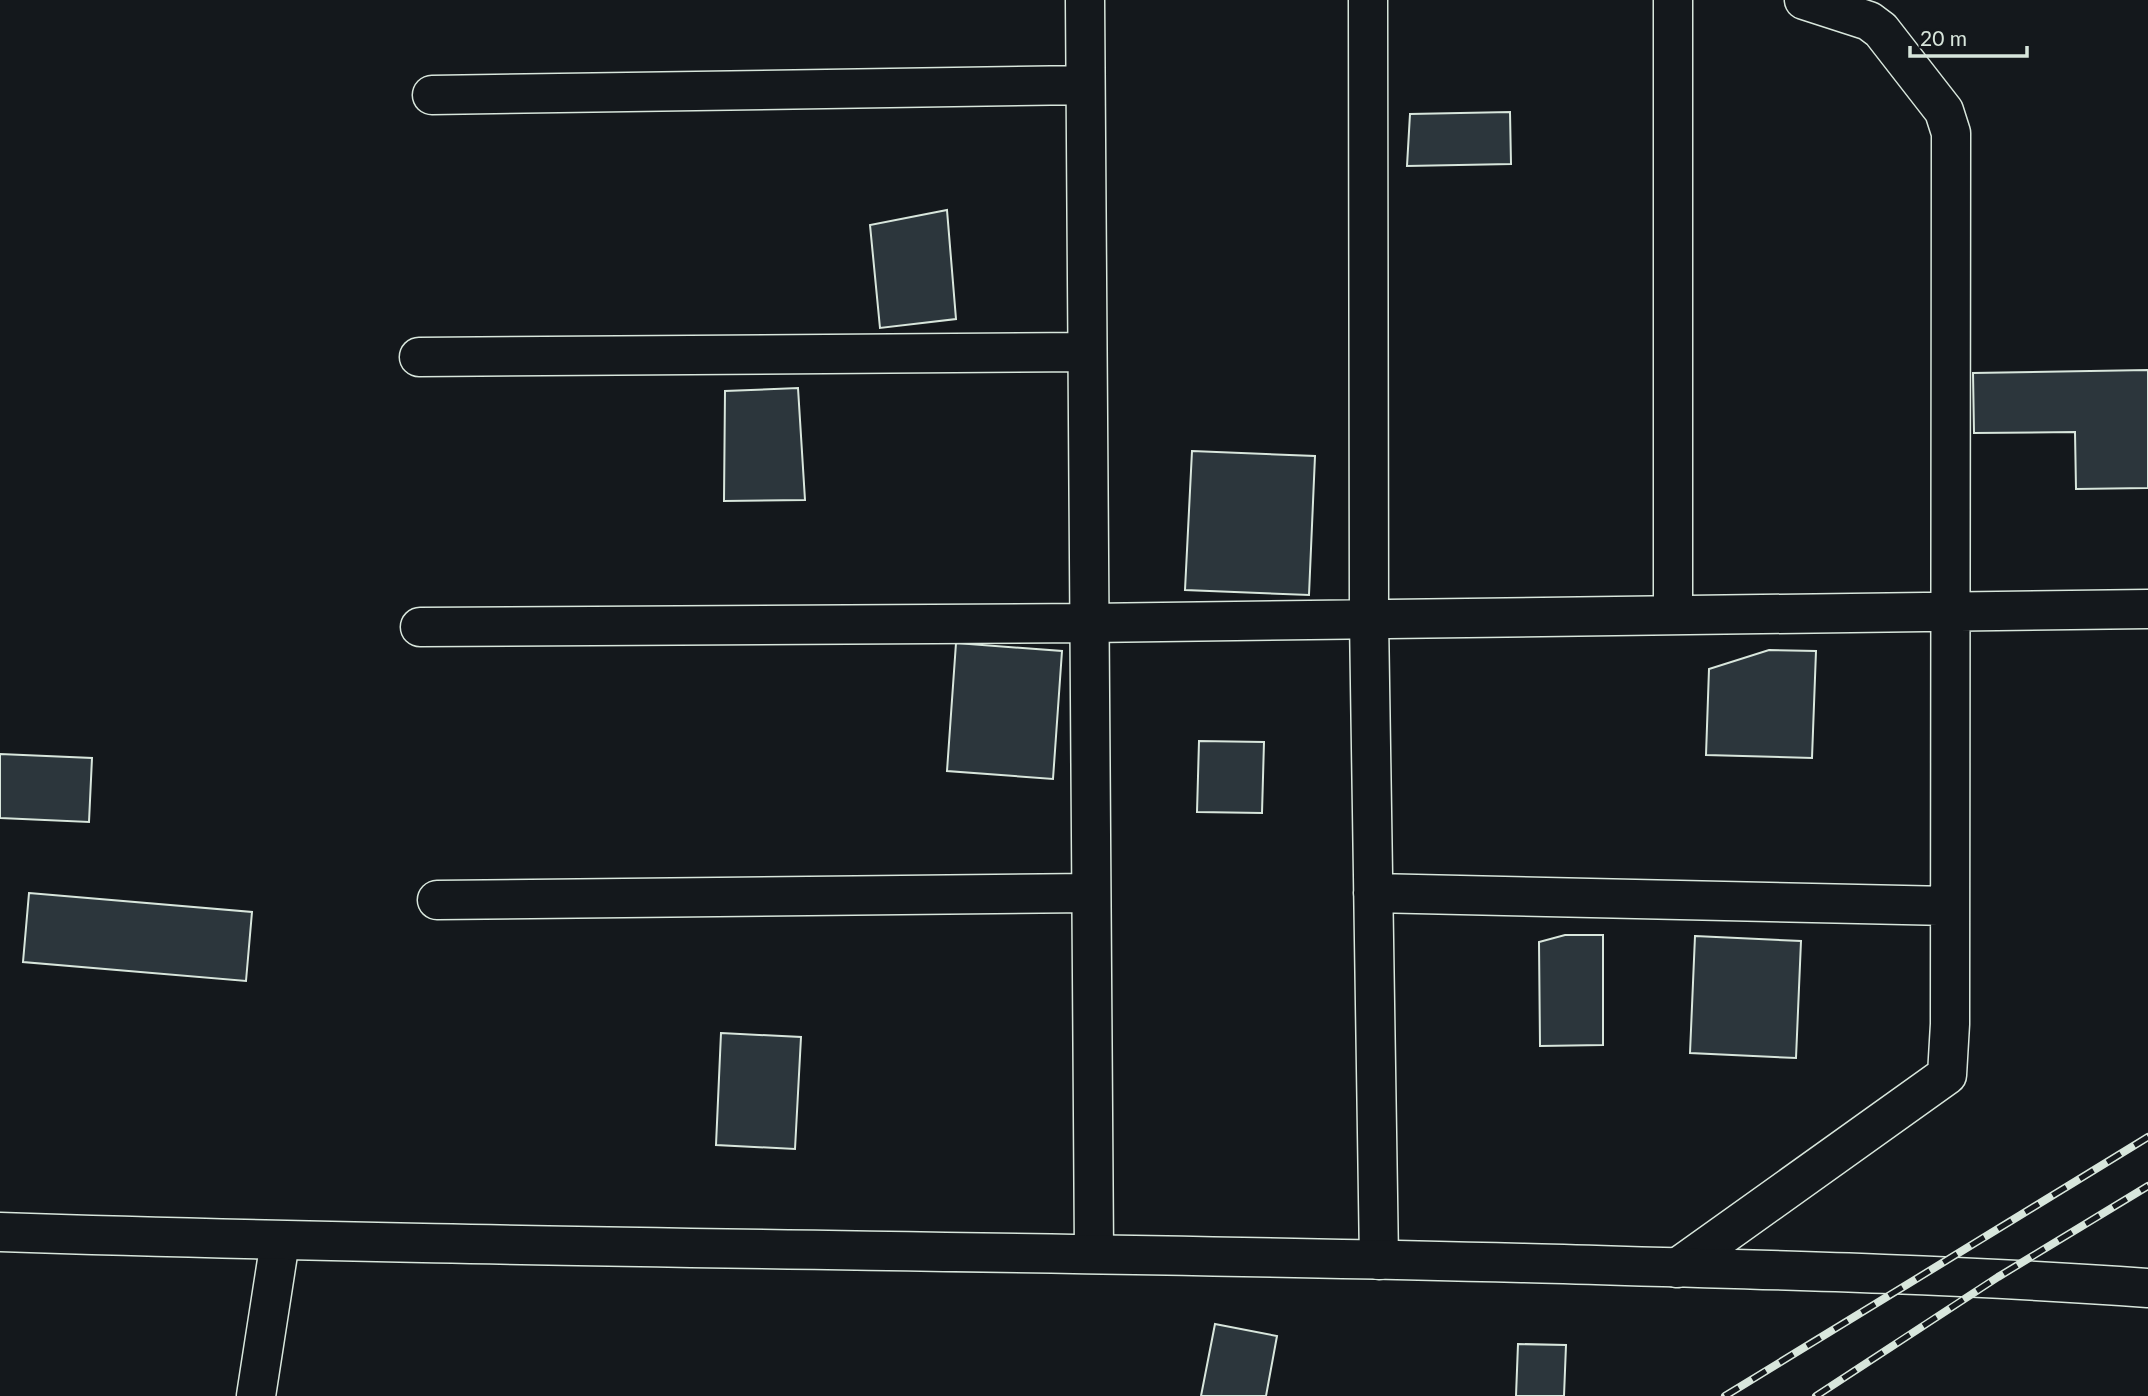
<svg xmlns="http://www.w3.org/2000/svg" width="2148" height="1396" viewBox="0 0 2148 1396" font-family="Lato,sans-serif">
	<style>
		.building { fill: #2c363c; stroke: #d8e6dc; stroke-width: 2 }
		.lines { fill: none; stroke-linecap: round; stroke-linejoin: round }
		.minor-casing { stroke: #d8e6dc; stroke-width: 41 }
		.highway-casing { stroke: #d8e6dc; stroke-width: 41 }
		.minor { stroke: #14181c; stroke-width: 38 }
		.highway { stroke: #14181c; stroke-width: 38 }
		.rail-casing { stroke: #d8e6dc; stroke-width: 8 }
		.rail { stroke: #14181c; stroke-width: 5; stroke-dasharray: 16; stroke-linecap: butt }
	</style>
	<rect width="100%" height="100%" fill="#14181c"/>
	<path class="building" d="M1510,112L1511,164L1407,166L1410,114Z
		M947,210L956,319L880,328L870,225Z
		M2148,370V488L2076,489L2075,432L1974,433L1973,373Z
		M798,388L805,500L724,501L725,391Z
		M1192,451L1315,456L1309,595L1185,590Z
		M956,643L1062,651L1053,779L947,771Z
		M1769,650L1816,651L1812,758L1706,755L1709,669Z
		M1199,741L1264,742L1262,813L1197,812Z
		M0,754L92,758L89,822L0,818Z
		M29,893L252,912L246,981L23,962Z
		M1565,935H1603V1045L1540,1046L1539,942Z
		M1695,936L1801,941L1796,1058L1690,1053Z
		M721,1033L801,1037L795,1149L716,1145Z
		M1215,1324L1277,1336L1266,1396H1201Z
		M1518,1344L1566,1345L1564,1396H1516Z"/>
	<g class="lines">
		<defs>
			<path id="minor" d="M1085,0L1094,1252
				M1368,0L1369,619L1379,1260
				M1673,0V615
				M432,95L1085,85
				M419,357L1087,352
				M420,627L1089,623L2148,609
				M1373,893L1949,906
				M437,900L1091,893
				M1677,1268L1947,1075L1950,1024L1951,133L1944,111L1881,30L1869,21L1804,0
				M256,1396L280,1241"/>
			<path id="highway" d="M0,1232C507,1249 1015,1250 1522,1263C1731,1269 1940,1273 2148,1288"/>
		</defs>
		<use href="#minor" class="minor-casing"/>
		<use href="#highway" class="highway-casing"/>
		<use href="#minor" class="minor"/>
		<use href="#highway" class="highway"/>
		<defs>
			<path id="rail" d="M1725,1396L2148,1137
				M1816,1396L1998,1277L2148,1186"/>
		</defs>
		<use href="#rail" class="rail-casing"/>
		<use href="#rail" class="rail"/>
	</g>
	<path d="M1910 46v10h117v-10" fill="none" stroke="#d8e6dc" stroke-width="3.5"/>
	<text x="1920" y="46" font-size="21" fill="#d8e6dc" stroke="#14181c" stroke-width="5" paint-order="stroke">20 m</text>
</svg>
